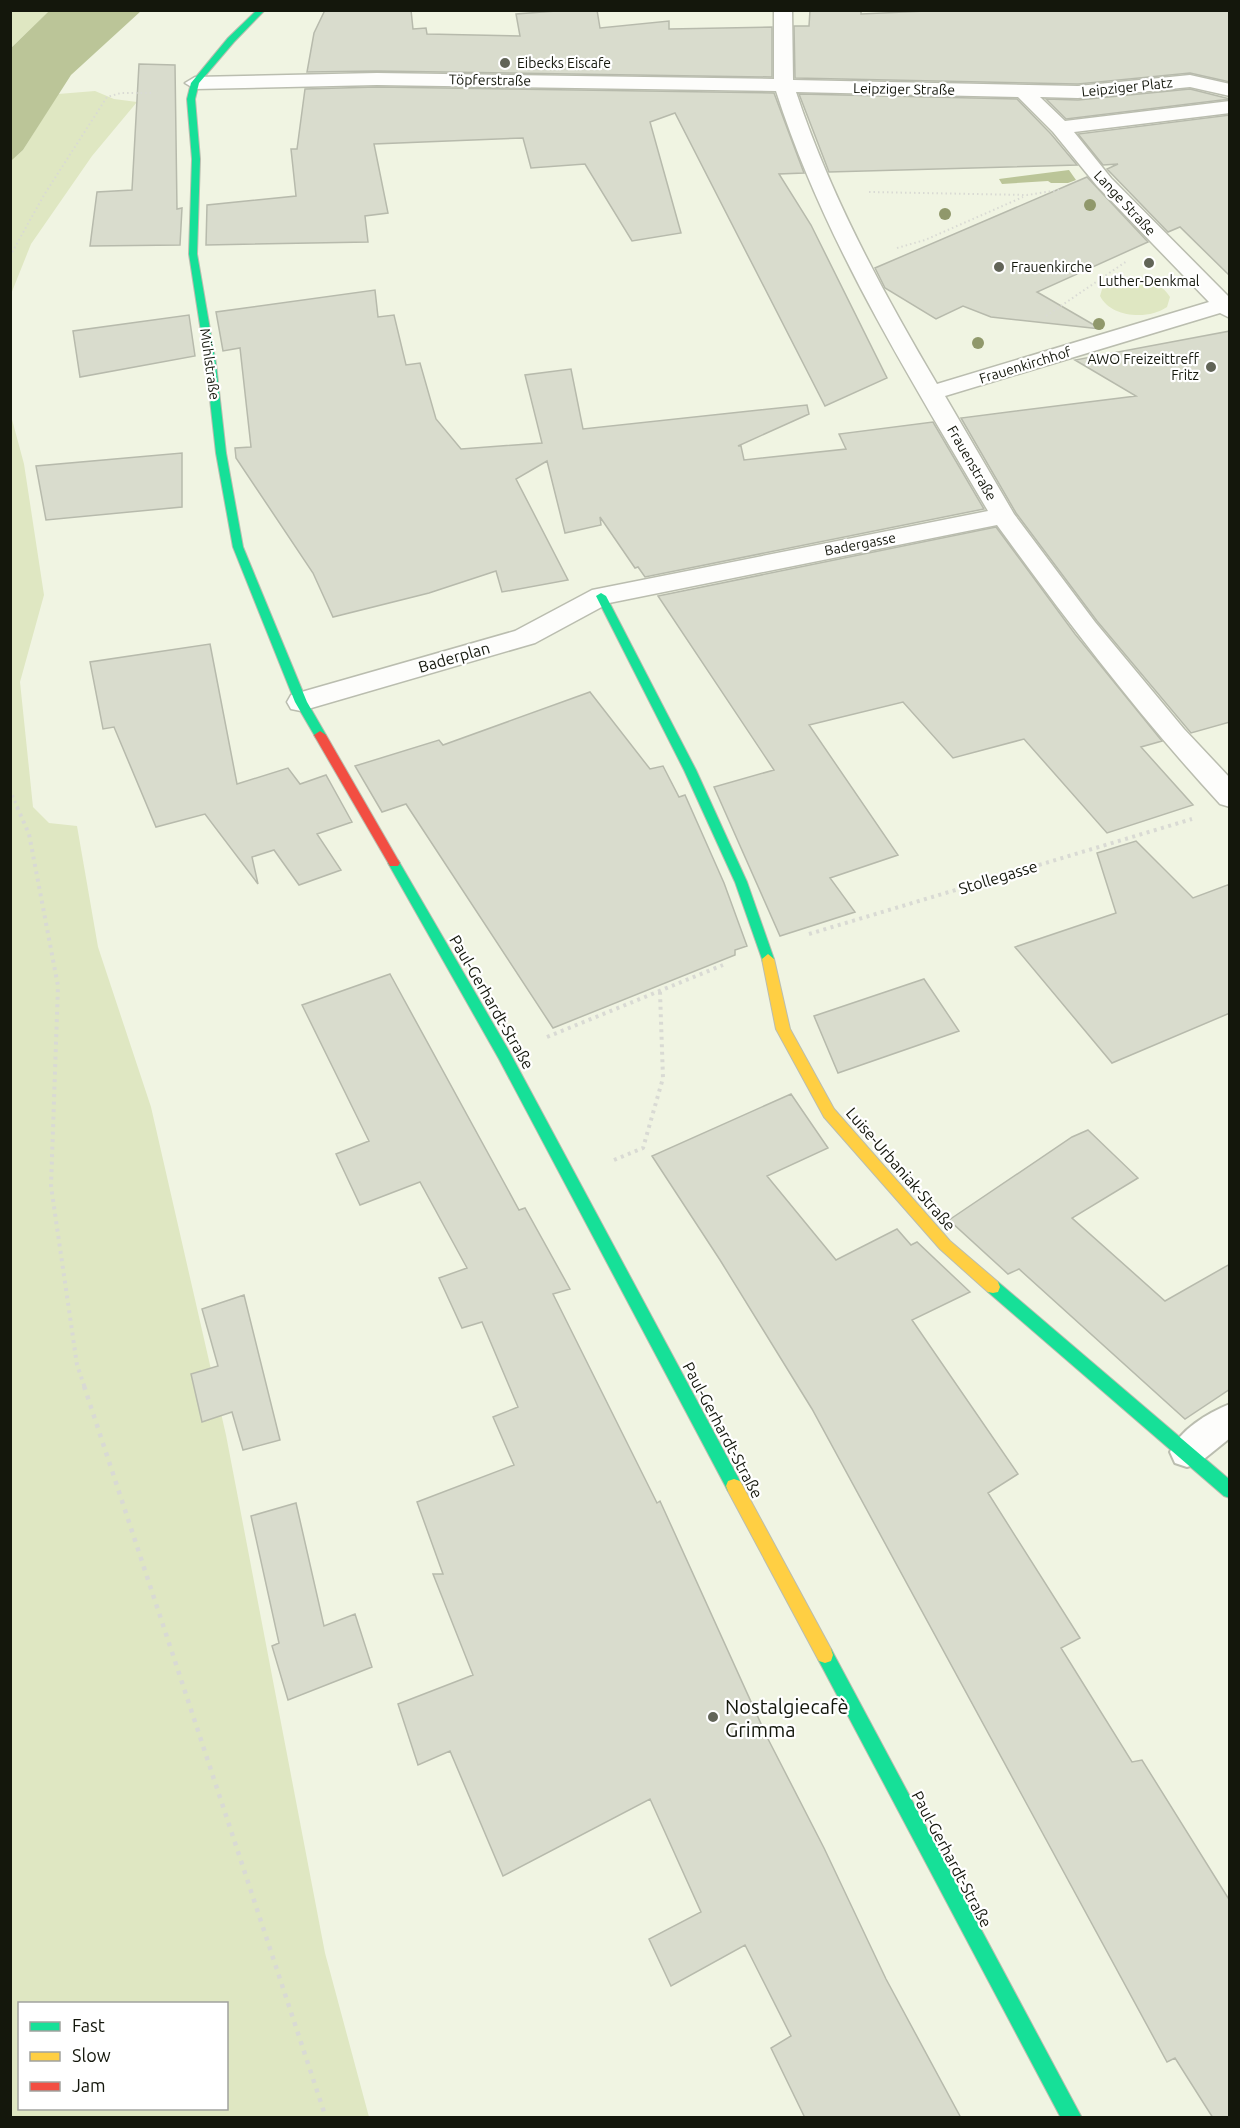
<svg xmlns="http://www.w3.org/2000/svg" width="1240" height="2128" viewBox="0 0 1240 2128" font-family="Ubuntu,sans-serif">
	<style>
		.green { fill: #dfe7c2; fill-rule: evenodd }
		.water { fill: #bbc598 }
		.building { fill: #d9dccd; stroke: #b7baac; stroke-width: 1.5 }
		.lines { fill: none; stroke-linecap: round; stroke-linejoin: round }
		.lane-casing { stroke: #babdaf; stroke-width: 4 }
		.street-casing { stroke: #babdaf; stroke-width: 3 }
		.fast-casing { stroke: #babdaf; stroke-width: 2 }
		.slow-casing { stroke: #babdaf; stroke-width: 2 }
		.jam-casing { stroke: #babdaf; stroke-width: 2 }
		.path-far3 { stroke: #d9dad4; stroke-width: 2; stroke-dasharray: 1.5 3; stroke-linecap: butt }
		.path-far2 { stroke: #d9dad4; stroke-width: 3; stroke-dasharray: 2 4; stroke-linecap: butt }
		.path-far1 { stroke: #d9dad4; stroke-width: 4; stroke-dasharray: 3 4.5; stroke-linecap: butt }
		.path { stroke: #d9dad4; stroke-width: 4.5; stroke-dasharray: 4 6; stroke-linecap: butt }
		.lane { fill: #fdfdfb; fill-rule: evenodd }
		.street { fill: #fdfdfb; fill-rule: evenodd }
		.fast { fill: #16e098; fill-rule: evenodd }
		.slow { fill: #ffcf43; fill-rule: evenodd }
		.jam { fill: #f24e42; fill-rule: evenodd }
		.tree { fill: #90986b }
		.poi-dot { fill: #616457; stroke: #fff; stroke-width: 2 }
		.labels { text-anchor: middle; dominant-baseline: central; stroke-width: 4.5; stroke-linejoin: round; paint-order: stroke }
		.far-poi-label { font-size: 14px; fill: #14170c; stroke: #fff; text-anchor: start }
		.far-street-label { font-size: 14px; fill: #14170c; stroke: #fff }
		.street-label { font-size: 16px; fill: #14170c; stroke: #fff }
		.near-poi-label { font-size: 20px; fill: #14170c; stroke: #fff; text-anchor: start }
	</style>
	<rect width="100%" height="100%" fill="#f0f4e2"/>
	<path class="green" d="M11,10H49V11L11,48Z
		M95,91L114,99L137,102L92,156L31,244L11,294V161L23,150L58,94Z
		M1125,278C1142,279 1161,281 1170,297L1167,307C1149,320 1111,318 1100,296L1103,286Z
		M10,412L24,464L44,595L20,682L33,807L49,823L77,826L98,947L151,1107L226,1435L325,1953L369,2117H11ZM20,2004H226V2108H20Z"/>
	<path class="water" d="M49,11H141L71,75L23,150L11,161V48Z
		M1069,170L1076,180L1068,183H1051L1048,181L1002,184L999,179Z"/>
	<path class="building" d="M325,10H411L413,29L426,28L427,34L520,36L516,14L570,10H597L600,28L669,21V29L772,27V77L377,71L307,72L314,33Z
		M810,10H861V14L949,10H1230V82L1190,73L1078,84L795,78L794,26H809Z
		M139,64L175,65L177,209L182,208L180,245L90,246L97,192L132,190Z
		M377,87L774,93L804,173L779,174L811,225L887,378L825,406L675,113L650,122L681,233L632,241L585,164L531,168L523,138L374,144L388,213L365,216L368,242L206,245L207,205L296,196L291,149H297L305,89Z
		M1190,89L1230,99L1066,119L1046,99L1078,100Z
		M799,94L1017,99L1051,134L1077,165L829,172Z
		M1230,115V276L1180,227L1168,232L1107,169L1118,164L1103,165L1078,134Z
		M1087,177L1148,242L1037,292L1101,329L991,317L963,306L936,319L885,288L875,268Z
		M375,290L378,317L394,315L406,365L420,363L436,419L461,449L542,443L525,375L571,369L583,429L807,405L809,414L738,446H741L744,460L846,449L839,434L933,422L984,509L645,577L638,567L635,568L600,517L601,525L565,533L547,461L516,479L568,580L502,592L496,571L429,593L333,617L313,573L236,458L235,448L251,447L240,348L223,351L216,312Z
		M189,315L195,356L80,377L73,331Z
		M1230,331V722L1191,733L1097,621L1016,513L961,418L1136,396L1075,360Z
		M182,453V507L46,520L36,466Z
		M996,527L1075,634L1162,741L1141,747L1193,805L1107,833L1024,739L953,758L903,702L809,725L898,855L830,878L855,912L780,936L714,787L774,770L658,596Z
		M210,644L237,784L288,768L300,784L326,775L352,822L317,834L341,870L299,885L274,850L252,857L258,884L205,814L156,827L114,727L103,729L90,662Z
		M590,692L650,769L663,766L679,797L685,795L724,883L747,946L735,950V955L553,1028L406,804L382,812L355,766L439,740L443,745Z
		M1136,841L1193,898L1230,884V1013L1112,1063L1015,947L1116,913L1097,853Z
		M390,974L519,1210L525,1208L570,1289L553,1294L657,1503L660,1501L767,1737L824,1848L886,1979L961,2118H805L771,2048L791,2036L745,1945L671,1986L649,1939L701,1912L650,1799L503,1876L450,1751L418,1765L398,1704L473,1675L433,1574H443L417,1502L514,1465L493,1417L518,1407L482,1322L462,1328L439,1278L467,1268L420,1182L360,1205L336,1154L369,1141L302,1005Z
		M924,979L959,1031L838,1073L814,1016Z
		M791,1094L828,1148L767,1176L836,1260L897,1229L911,1245L917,1242L970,1292L912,1320L1018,1474L988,1493L1080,1638L1061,1648L1132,1762L1142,1760L1230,1901V2118H1213L1175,2058L1167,2062L812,1409L720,1260L652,1156Z
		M1088,1130L1138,1178L1072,1218L1165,1301L1230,1264V1389L1185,1419L1019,1269L1008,1274L949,1220L1072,1137Z
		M244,1295L280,1440L243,1450L232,1412L202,1422L191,1374L218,1366L202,1309Z
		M296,1503L324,1626L355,1614L372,1667L288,1700L272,1646L279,1643L251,1516Z"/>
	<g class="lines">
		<defs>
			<path id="lane" d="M1230,1404V1438L1199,1463L1187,1467L1175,1463L1170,1452C1180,1430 1207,1413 1230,1404Z"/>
			<path id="street" d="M774,10H792L793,80L1078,86L1190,75L1230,84V96L1190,87L1078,98L1040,97L1065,121L1230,101V113L1074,132L1111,178L1230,298V318L1220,313L945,396L1014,514L1095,622L1184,729L1230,778V807L1220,804C1139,716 1067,621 997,525L609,603L535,643L301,711L291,709L287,702L291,695L515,631L592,590L988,511C909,376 824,241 776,91L377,85L195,89L185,83L195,77L377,73L774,79ZM796,92L1018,97L1053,132L1097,186L1209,302L937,384C882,291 830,195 796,92Z"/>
			<path id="fast" d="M257,10H265L234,42L199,83L195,99L200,159L197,254L216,364L226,453L243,547L307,702L326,735L320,739L316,738L295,702L233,547L216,453L206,364L189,254L192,159L187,99L191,83L228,38Z
				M601,593L606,596L696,770L747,882L774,959L773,962H763L762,959L735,882L684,770L596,596Z
				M394,859L398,860L509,1051L740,1481L742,1486L740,1491L734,1493L728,1491L499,1059L388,863Z
				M993,1281L998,1282L1230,1480V1498L1224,1496L988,1292L986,1287L988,1282Z
				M825,1647L831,1649L1082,2118H1061L819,1661L817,1655L819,1649Z"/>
			<path id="slow" d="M768,954L774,959L790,1029L834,1109L950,1241L998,1282L1000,1287L998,1292L993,1293L988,1292L940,1249L824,1117L776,1029L762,959Z
				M734,1479L740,1481L831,1649L833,1655L831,1661L825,1663L819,1661L728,1491L726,1486L728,1481Z"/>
			<path id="jam" d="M320,731L326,735L398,860L400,863L398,866H390L314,735Z"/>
		</defs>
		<use href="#lane" class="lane-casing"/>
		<use href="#street" class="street-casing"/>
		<use href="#fast" class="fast-casing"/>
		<use href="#slow" class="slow-casing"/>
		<use href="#jam" class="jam-casing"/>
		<path class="path-far3" d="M869,192L1027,195L1059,190
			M897,248L925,240L1023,197
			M10,256L44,195L107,97L121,93H151
			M1046,316L1127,261"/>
		<path class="path-far2" d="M10,790L18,808"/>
		<path class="path-far1" d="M17,807L29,834L58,986L51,1186L77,1365L85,1388
			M809,934L1192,819
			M547,1037L723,965
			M614,1160L643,1148L663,1078L660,992"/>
		<path class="path" d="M84,1386L326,2118"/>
		<use href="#lane" class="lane"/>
		<use href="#street" class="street"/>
		<use href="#fast" class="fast"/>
		<use href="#slow" class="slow"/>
		<use href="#jam" class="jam"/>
	</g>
	<g class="tree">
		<circle cx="1090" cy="205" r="6"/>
		<circle cx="945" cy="214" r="6"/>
		<circle cx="1099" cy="324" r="6"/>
		<circle cx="978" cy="343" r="6"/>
	</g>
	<g class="poi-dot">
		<circle cx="505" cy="63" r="6"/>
		<circle cx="1149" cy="263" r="6"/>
		<circle cx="999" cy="267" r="6"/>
		<circle cx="1211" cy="367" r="6"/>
		<circle cx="713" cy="1717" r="6"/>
	</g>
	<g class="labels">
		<g class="far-poi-label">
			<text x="517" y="63">Eibecks Eiscafe</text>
			<text x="1011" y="267">Frauenkirche</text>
			<text x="1149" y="281" text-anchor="middle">Luther-Denkmal</text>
			<text x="1199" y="359" text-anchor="end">AWO Freizeittreff<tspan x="1199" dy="16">Fritz</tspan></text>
		</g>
		<g class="far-street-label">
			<text transform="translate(490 80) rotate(1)">Töpferstraße</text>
			<text transform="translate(1127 87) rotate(-6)">Leipziger Platz</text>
			<text transform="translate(904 89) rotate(1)">Leipziger Straße</text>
			<text transform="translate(1125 203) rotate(47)">Lange Straße</text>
			<text transform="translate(210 364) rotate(82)">Mühlstraße</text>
			<text transform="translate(1025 365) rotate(-17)">Frauenkirchhof</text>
			<text transform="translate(972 463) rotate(60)">Frauenstraße</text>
			<text transform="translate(860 544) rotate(-11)">Badergasse</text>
		</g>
		<g class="street-label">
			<text transform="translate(454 657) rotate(-16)">Baderplan</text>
			<text transform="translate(998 877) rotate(-17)">Stollegasse</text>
			<text transform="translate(492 1002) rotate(60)">Paul-Gerhardt-Straße</text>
			<text transform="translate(901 1169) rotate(49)">Luise-Urbaniak-Straße</text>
			<text transform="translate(723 1430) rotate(62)">Paul-Gerhardt-Straße</text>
			<text transform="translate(952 1859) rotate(62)">Paul-Gerhardt-Straße</text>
		</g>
		<g class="near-poi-label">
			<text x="725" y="1706">Nostalgiecafè<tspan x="725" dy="23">Grimma</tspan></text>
		</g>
	</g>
	<rect width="1240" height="2128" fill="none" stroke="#14170c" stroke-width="24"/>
	<rect x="18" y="2002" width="210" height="108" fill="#ffffff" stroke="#a1a29e" stroke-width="1.5"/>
	<rect x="30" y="2022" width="30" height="9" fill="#16e098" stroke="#a1a29e" stroke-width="1.5"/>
	<text x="72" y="2032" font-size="18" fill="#14170c">Fast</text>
	<rect x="30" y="2052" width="30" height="9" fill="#ffcf43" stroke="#a1a29e" stroke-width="1.5"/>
	<text x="72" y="2062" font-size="18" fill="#14170c">Slow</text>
	<rect x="30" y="2082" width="30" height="9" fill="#f24e42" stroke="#a1a29e" stroke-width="1.5"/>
	<text x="72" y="2092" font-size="18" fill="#14170c">Jam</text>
</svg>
